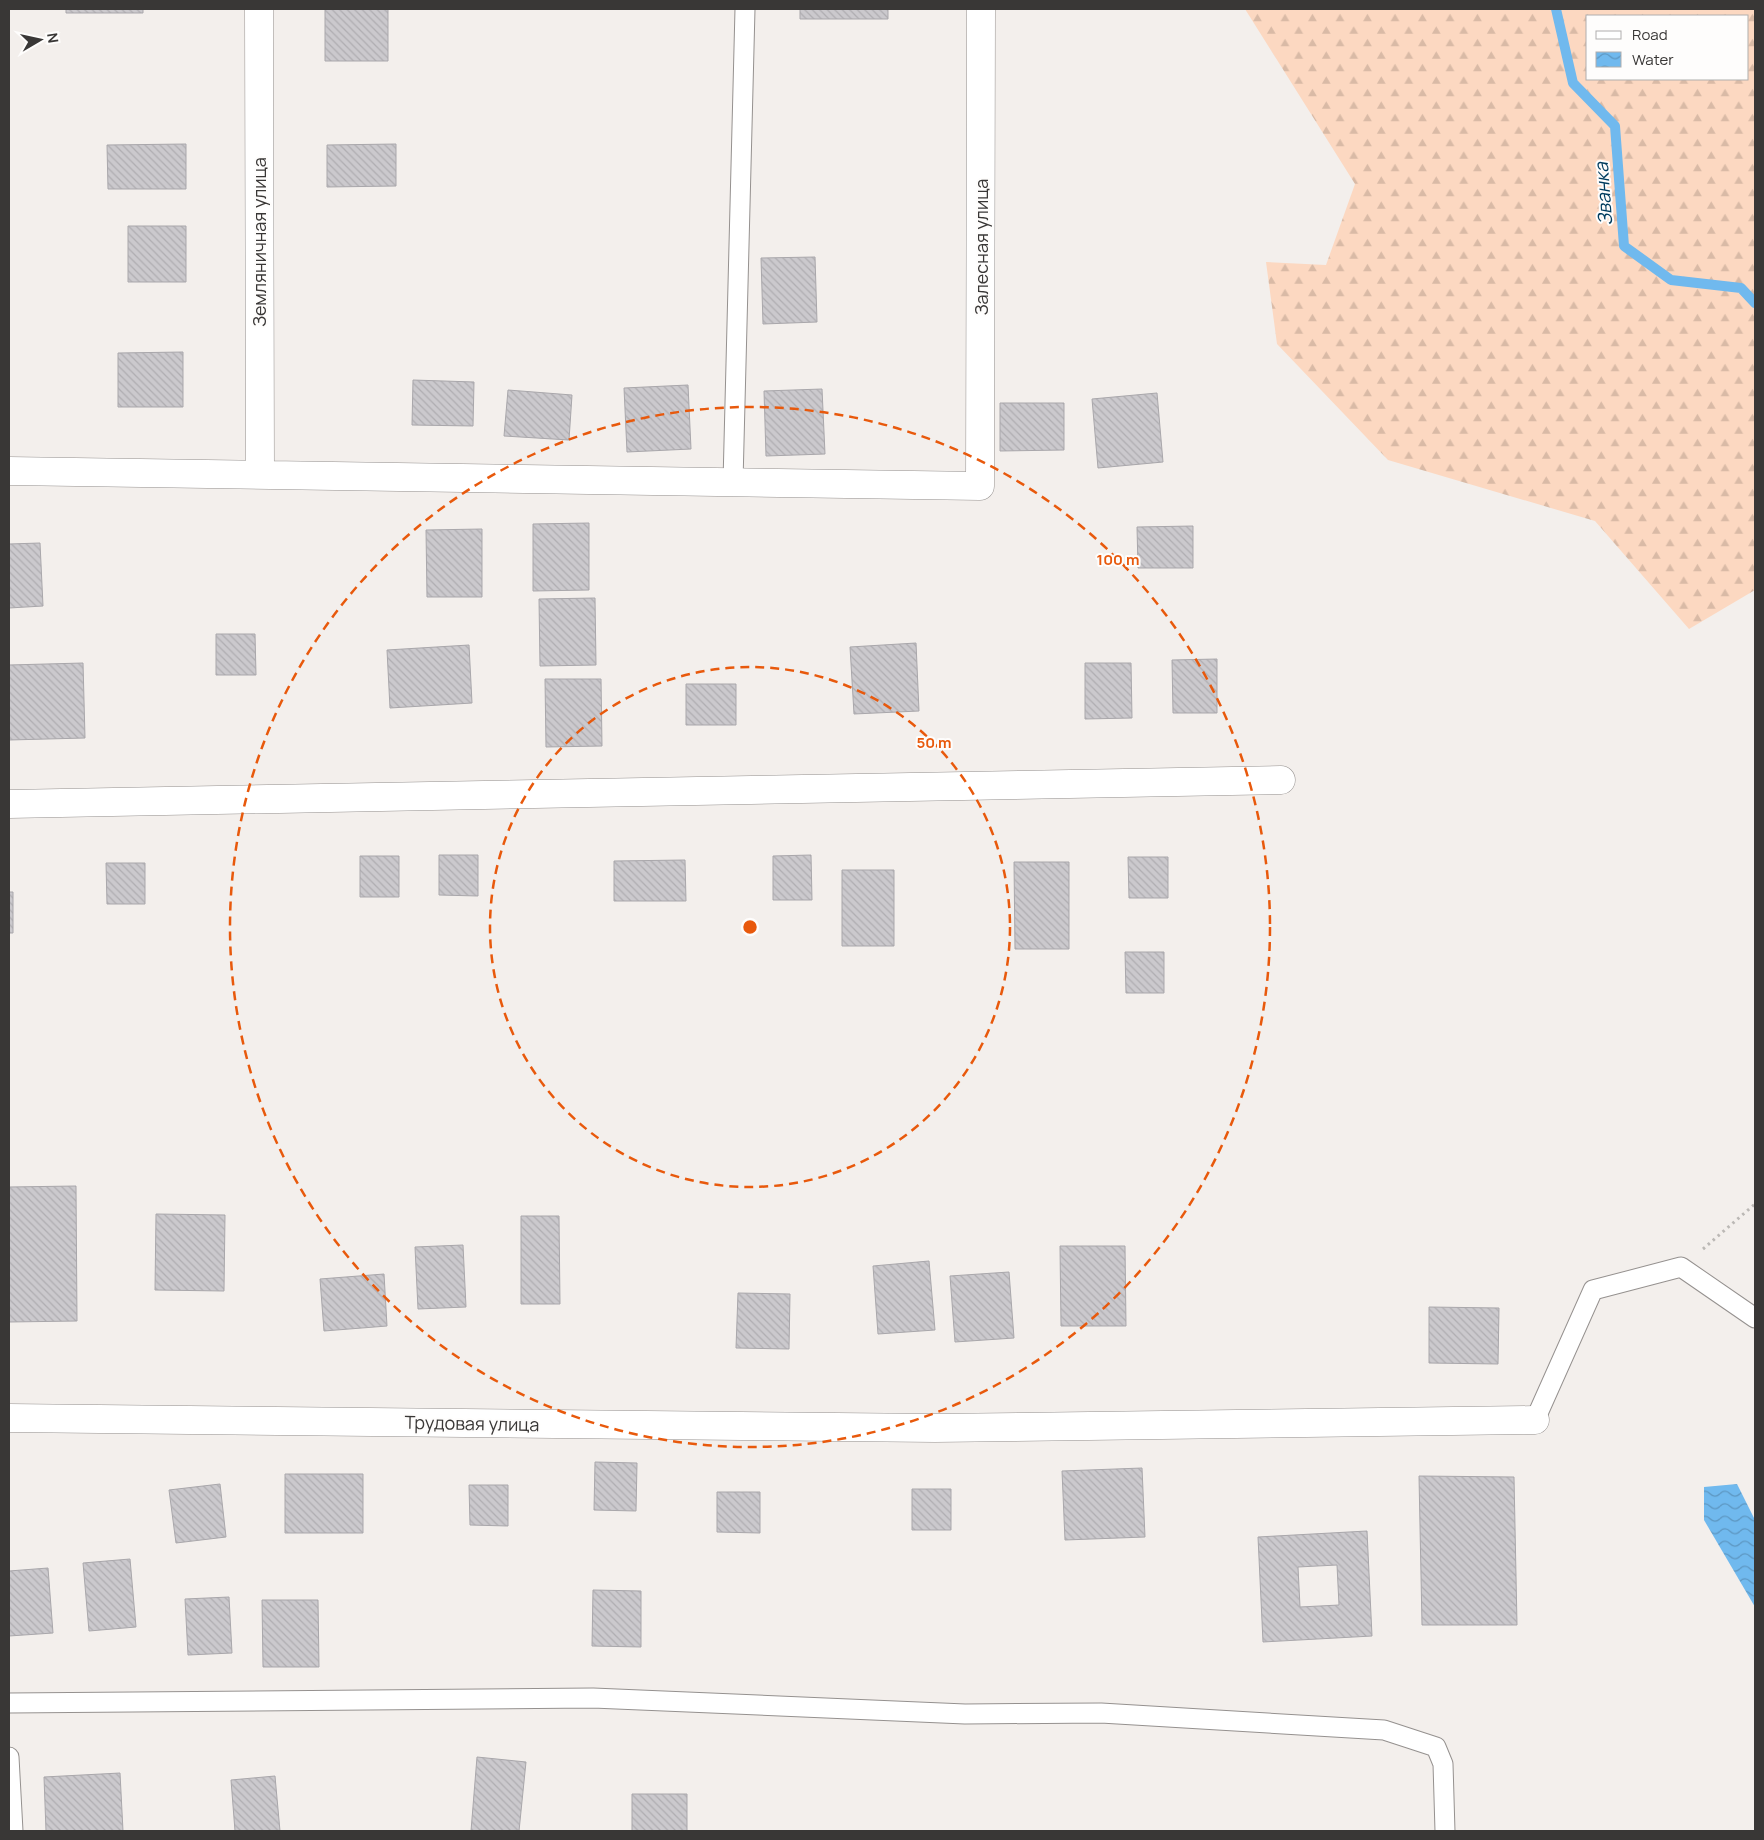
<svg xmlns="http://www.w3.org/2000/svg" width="1764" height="1840" viewBox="0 0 1764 1840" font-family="Manrope,sans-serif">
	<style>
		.forest { fill: url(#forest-firs); fill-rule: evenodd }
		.water { fill: url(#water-waves) }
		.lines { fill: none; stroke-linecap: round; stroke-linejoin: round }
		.stream { stroke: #70b9ee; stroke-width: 10 }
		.building { fill: url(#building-back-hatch); stroke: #a9a7ab; fill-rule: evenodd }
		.service-casing { stroke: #95918f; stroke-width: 21 }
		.minor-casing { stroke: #95918f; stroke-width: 29 }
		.path { stroke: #bbb8b5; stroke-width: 3; stroke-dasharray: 2.5 4; stroke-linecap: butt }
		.service { stroke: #fff; stroke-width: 19 }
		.minor { stroke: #fff; stroke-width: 28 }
		.ring { fill: none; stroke: #e8590c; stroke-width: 2.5; stroke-dasharray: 9 6 }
		.labels { text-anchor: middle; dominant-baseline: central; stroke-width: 4; stroke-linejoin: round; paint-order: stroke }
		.street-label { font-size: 18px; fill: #393736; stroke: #fefdfc }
		.water-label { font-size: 19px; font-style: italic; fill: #003c5e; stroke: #fefdfc }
		.centre { fill: #e8590c; stroke: #fefdfc; stroke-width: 2.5 }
		.ring-label { font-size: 15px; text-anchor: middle; font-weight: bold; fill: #e8590c; stroke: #fefdfc; stroke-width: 4; stroke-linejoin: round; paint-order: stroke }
	</style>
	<defs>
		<pattern id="forest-firs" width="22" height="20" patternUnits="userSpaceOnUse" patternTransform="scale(1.25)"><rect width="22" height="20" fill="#fcd8c1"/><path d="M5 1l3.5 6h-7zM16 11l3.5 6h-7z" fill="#d9baa6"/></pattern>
		<pattern id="water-waves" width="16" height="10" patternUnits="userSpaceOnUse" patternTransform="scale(1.25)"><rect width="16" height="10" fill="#70b9ee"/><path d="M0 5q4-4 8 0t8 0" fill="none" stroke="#5d97c2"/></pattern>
		<pattern id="building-back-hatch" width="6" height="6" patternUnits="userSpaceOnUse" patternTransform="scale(1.25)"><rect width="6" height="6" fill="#cbc9cd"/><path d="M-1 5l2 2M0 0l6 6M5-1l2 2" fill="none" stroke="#afadb1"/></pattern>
	</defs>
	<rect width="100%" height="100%" fill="#f3efec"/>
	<path class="forest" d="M1245,9H1755V590L1689,629L1595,521L1388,460L1277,344L1266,262L1326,265L1355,184ZM1588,16H1748V79H1588Z"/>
	<path class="water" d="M1737,1484L1755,1520V1607L1704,1520V1487Z"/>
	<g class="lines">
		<path class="stream" d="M1556,9L1573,83L1615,126L1624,246L1671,280L1741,288L1755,303"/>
	</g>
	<path class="building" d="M66,9H143V13H66Z
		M325,9H388V61H325Z
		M800,9H888V19H800Z
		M186,144V189H108L107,145Z
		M396,144V186L327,187V145Z
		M128,226H186V282H128Z
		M815,257L817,322L763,324L761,258Z
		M183,352V407H118V353Z
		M413,380L474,382L473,426L412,425Z
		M688,385L691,449L627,452L624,388Z
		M822,389L825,454L766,456L764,391Z
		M508,390L572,395L569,440L504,436Z
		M1157,393L1163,462L1098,468L1092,399Z
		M1000,403H1064V450L1000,451Z
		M589,523V590L533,591V524Z
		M1193,526V568H1138L1137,527Z
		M482,529V597H427L426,530Z
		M40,543L43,606L9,608V544Z
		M595,598L596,665L540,666L539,599Z
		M216,634H255L256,675H216Z
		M916,643L919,711L854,714L850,647Z
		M469,645L472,703L390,708L387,650Z
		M1217,659V713H1173L1172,660Z
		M83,663L85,738L9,740V665Z
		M1085,663H1131L1132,718L1085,719Z
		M545,679H601L602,746L546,747Z
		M686,684H736V725H686Z
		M439,855H478V896L439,895Z
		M811,855L812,900H773V856Z
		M360,856H399V897H360Z
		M1128,857H1168V898H1129Z
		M685,860L686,901H614V861Z
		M1014,862H1069V949H1015Z
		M106,863H145V904H107Z
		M842,870H894V946H842Z
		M9,892H13V933H9Z
		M1125,952H1164V993H1126Z
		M76,1186L77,1321L9,1322V1187Z
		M156,1214L225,1215L224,1291L155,1290Z
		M521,1216H559L560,1304H521Z
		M463,1245L466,1307L418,1309L415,1247Z
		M1060,1246H1125L1126,1326H1061Z
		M929,1261L935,1330L878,1334L873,1266Z
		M1009,1272L1014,1338L955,1342L950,1276Z
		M384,1274L387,1326L324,1331L320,1279Z
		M738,1293L790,1294L789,1349L736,1348Z
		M1429,1307L1499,1308L1498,1364L1429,1363Z
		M595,1462L637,1463L636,1511L594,1510Z
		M1142,1468L1145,1537L1065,1540L1062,1471Z
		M285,1474H363V1533H285Z
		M1419,1476L1514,1477L1517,1625H1422Z
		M220,1484L226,1537L176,1543L169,1490Z
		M469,1485H508V1526L470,1525Z
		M912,1489H951V1530H912Z
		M717,1492H760V1533L717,1532Z
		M1367,1531L1372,1636L1263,1642L1258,1537ZM1337,1565L1339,1605L1300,1607L1298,1567Z
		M130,1559L136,1627L89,1631L83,1563Z
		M48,1568L53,1633L9,1636V1571Z
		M593,1590L641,1591V1647L592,1646Z
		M229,1597L232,1653L188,1655L185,1599Z
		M262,1600H318L319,1667H263Z
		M477,1757L526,1762L519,1831H471Z
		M120,1773L123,1831H46L44,1777Z
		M275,1776L280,1831H235L231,1780Z
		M632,1794H687V1831H632Z"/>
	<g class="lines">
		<defs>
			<path id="service" d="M733,482L745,9
				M1535,1420L1593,1290L1681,1267L1755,1318
				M9,1703L593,1698L965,1714L1101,1713L1384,1730L1436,1747L1443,1764L1445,1831
				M9,1757L13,1831"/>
			<path id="minor" d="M259,9L260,475
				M9,471L980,486L981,9
				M9,804L1281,780
				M9,1418L935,1428L1535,1420"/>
		</defs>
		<use href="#service" class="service-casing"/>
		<use href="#minor" class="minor-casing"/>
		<path class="path" d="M1703,1249L1755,1204"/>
		<use href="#service" class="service"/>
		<use href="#minor" class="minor"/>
	</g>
	<g class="ring">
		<circle cx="750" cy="927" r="260"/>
		<circle cx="750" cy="927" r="520"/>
	</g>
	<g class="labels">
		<g class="street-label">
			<text transform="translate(259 242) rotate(-90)">Земляничная улица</text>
			<text transform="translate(981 247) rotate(-90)">Залесная улица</text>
			<text transform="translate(472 1423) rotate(1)">Трудовая улица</text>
		</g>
		<g class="water-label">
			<text transform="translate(1603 194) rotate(-94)">Званка</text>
		</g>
	</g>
	<circle cx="750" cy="927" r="8" class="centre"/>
	<g class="ring-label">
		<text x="1118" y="565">100 m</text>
		<text x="934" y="748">50 m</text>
	</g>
	<rect width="1764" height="1840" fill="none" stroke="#393736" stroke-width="20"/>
	<rect x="1586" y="15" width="162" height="65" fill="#fefdfc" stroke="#afaead"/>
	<rect x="1596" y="31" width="25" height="8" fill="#ffffff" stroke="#afaead"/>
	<text x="1632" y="40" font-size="15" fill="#393736">Road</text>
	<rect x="1596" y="52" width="25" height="15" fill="url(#water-waves)" stroke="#afaead"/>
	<text x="1632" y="65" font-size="15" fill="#393736">Water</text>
	<g transform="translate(40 40) rotate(81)" stroke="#fefdfc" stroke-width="4" paint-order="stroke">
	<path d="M0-4L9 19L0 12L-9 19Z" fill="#393736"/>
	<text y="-8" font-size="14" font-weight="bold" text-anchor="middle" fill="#393736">N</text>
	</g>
</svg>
